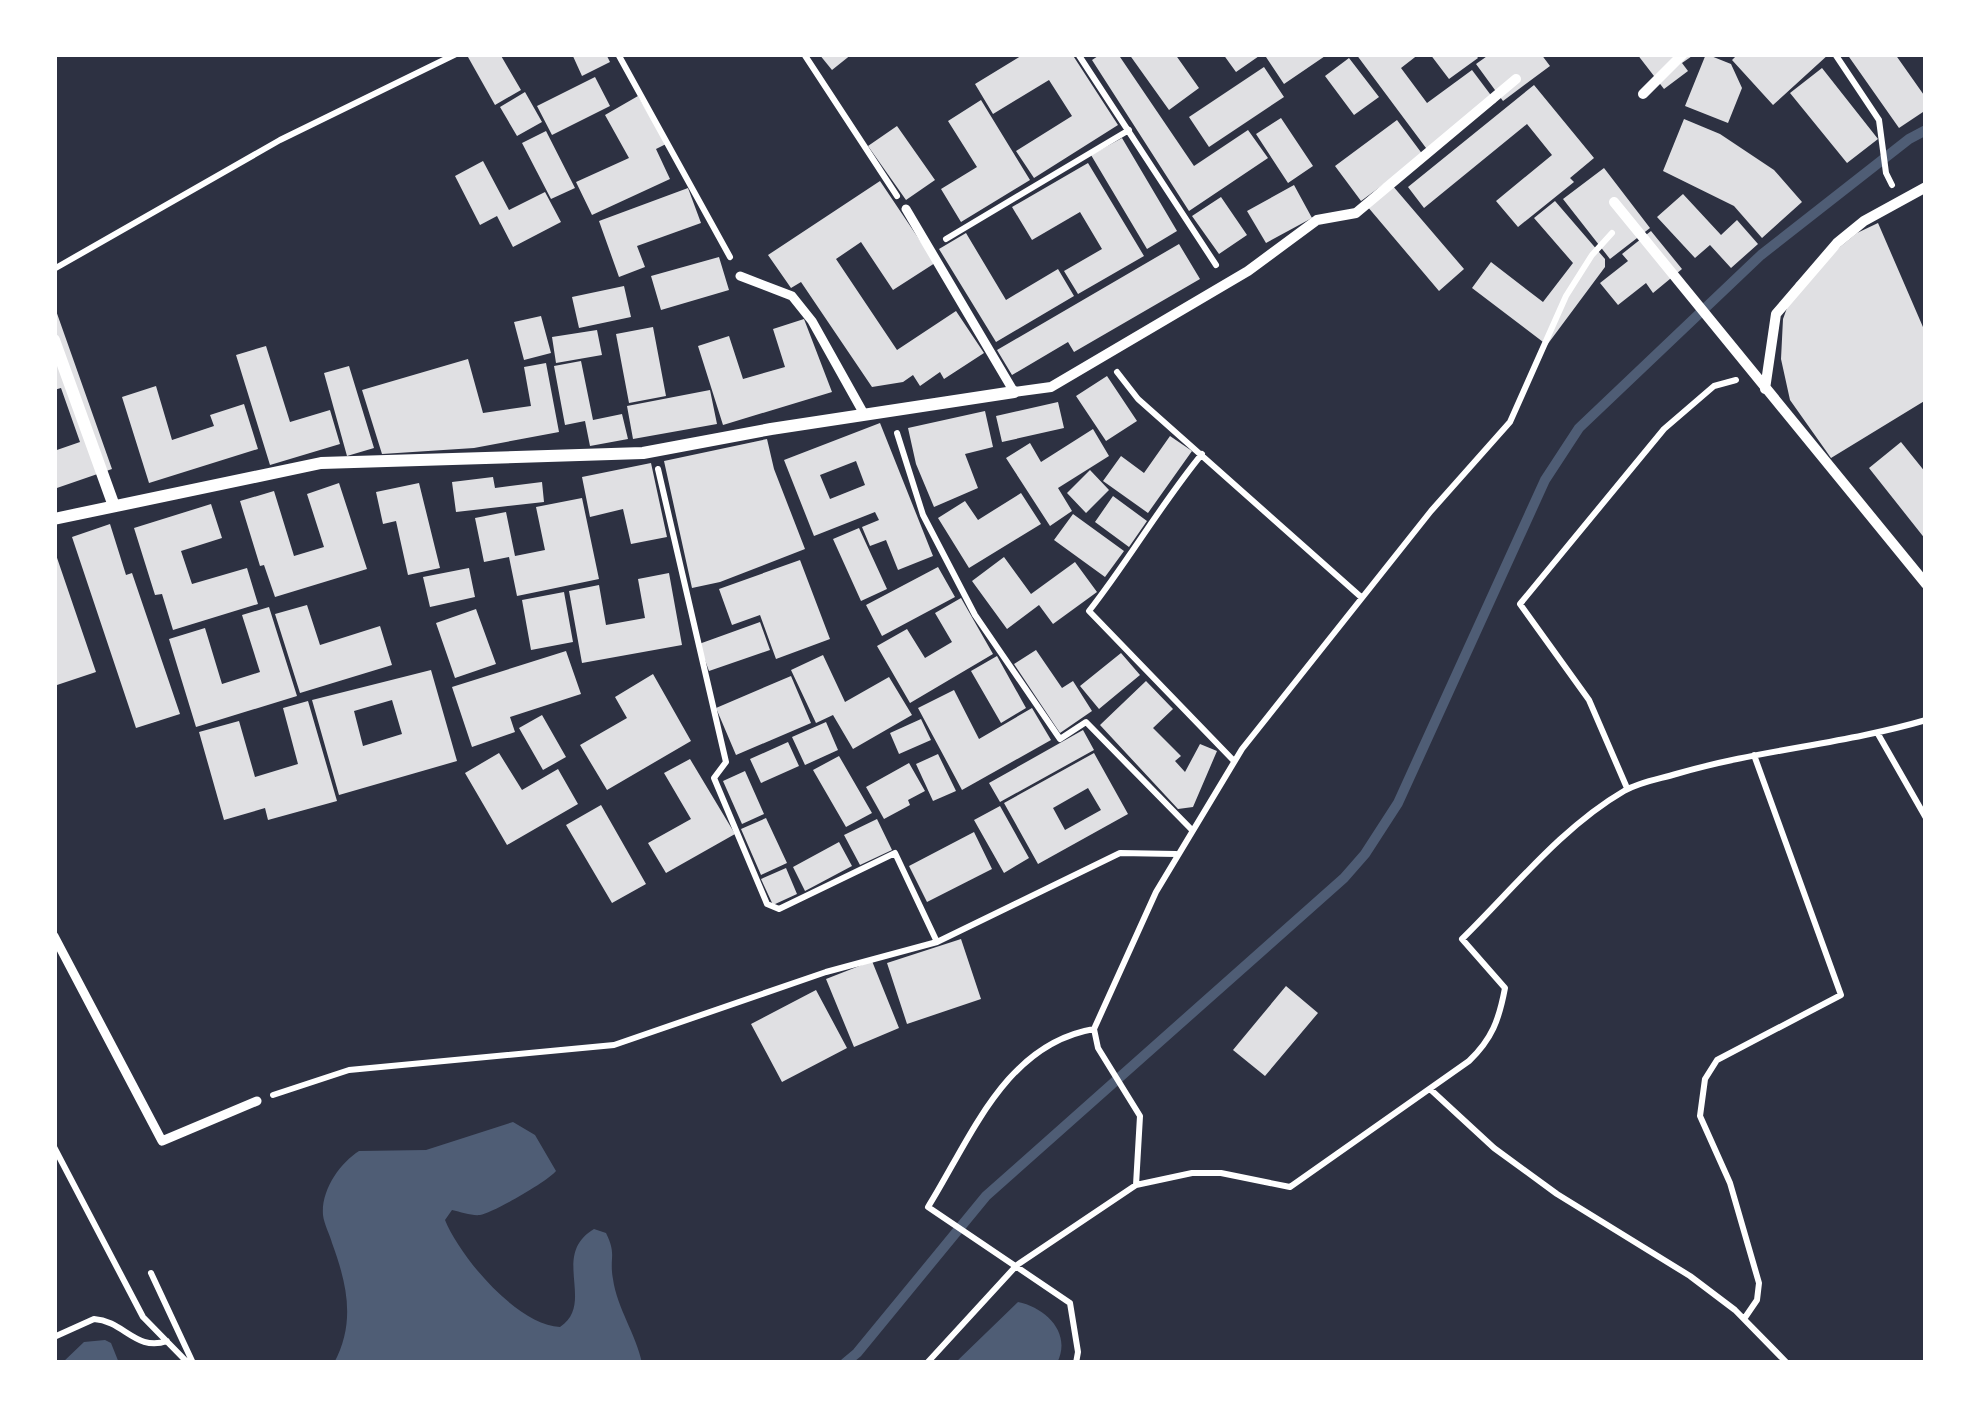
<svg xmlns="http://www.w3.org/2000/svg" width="1980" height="1417" viewBox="0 0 1980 1417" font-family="Signika,sans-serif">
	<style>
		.water { fill: #4f5d75 }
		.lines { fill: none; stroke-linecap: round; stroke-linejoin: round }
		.stream { stroke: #4f5d75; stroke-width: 10 }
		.building { fill: #e0e0e3; fill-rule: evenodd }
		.path { stroke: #fff; stroke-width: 6 }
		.service { stroke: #fff; stroke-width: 9 }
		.pedestrian { stroke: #fff; stroke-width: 10 }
		.minor { stroke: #fff; stroke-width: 12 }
	</style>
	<rect width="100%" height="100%" fill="#2d3142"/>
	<path class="water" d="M513,1122L535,1135L556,1171C548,1181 493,1213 480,1215C472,1216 461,1212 452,1210L445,1220C460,1257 517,1325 560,1327C596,1303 550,1255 594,1229L606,1233C617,1255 609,1257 613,1279C617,1308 636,1334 642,1363H334C356,1322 347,1284 332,1243C330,1235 324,1224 323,1215C321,1190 340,1163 359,1151L426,1150Z
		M1018,1302C1047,1308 1072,1334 1057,1363H955Z
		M105,1340L111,1343L119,1363H62L84,1342Z"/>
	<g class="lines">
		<path class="stream" d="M845,1363L857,1353L986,1196L1344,878L1365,854L1398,803L1545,480L1579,428L1761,255L1909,139L1926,130"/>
	</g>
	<path class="building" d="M473,54H500L521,90L495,105L468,57Z
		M572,54H606L610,62L582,76Z
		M819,54H852L832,70Z
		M1024,54H1072L1118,125L1034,178L1016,151L1072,116L1049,80L993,114L975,84Z
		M1101,54H1118L1194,166L1248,130L1268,158L1189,211L1092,60Z
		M1129,54H1175L1199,88L1169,110Z
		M1223,54H1262L1236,72Z
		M1270,54H1328L1284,84L1266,57Z
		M1356,54H1419L1401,68L1427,103L1472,70L1496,102L1429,152Z
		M1430,54H1475L1478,58L1449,79Z
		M1490,54H1541L1550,66L1503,101L1476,64Z
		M1637,54H1695L1682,63L1688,71L1664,89Z
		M1706,54L1731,64L1742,88L1728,123L1685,106Z
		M1738,54H1829L1773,105L1732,60Z
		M1847,54H1895L1926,98V110L1899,128Z
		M1349,58L1379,97L1354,115L1325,76Z
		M1264,67L1284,97L1209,147L1189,117Z
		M1822,68L1878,139L1847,163L1790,93Z
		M595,77L610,106L552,135L537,106Z
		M1534,85L1594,158L1570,178L1574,182L1518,227L1496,201L1552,155L1527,124L1424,208L1408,187Z
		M525,92L542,122L517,136L500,107Z
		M638,96L666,144L656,149L670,179L592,215L576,182L629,158L605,115Z
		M981,100L1030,180L961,222L941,189L977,167L948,121Z
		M1281,118L1313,166L1288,183L1256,134Z
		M1684,119L1720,134L1774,170L1802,202L1762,238L1734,206L1663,171Z
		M1397,120L1423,155L1361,201L1335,166Z
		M897,126L935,180L906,200L868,146Z
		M546,131L575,188L551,199L522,143Z
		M1122,138L1177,231L1147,249L1091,155Z
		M483,161L509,210L545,192L561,222L513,247L497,216L480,225L455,176Z
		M1088,163L1144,256L1078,294L1064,271L1102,249L1080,212L1032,240L1012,207Z
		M1604,168L1650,228L1610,259L1563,199Z
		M880,181L935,263L893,290L861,242L836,259L897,350L956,311L984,353L944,379L940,372L920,386L913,375L903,382L872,387L801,282L791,288L768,255Z
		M1294,185L1312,218L1266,243L1247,211Z
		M1392,185L1464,269L1439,291L1367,206Z
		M688,188L701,223L637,246L645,267L619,277L599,221Z
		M1683,194L1721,235L1737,220L1758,244L1731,268L1710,245L1695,258L1657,217Z
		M1221,197L1247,235L1219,254L1192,216Z
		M1555,201L1605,259V267L1547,345L1472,288L1491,262L1543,302L1573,263L1534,218Z
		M1878,223L1926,334V400L1831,458L1790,400L1781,359L1783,319L1796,283L1857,233Z
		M1651,231L1682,269L1653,293L1646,283L1618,305L1600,283L1628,261L1622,254Z
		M966,233L1006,300L1058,269L1074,296L996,342L939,249Z
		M1179,244L1200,279L1074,352L1068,342L1012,375L997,350Z
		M719,257L729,290L661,310L651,276Z
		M624,286L631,317L579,328L572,297Z
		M54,305L112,469L54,489V451L80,442L61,388L54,390Z
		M541,316L551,353L524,360L514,322Z
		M804,319L832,392L723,425L698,346L729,336L743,379L785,367L773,329Z
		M653,327L666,396L629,403L616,334Z
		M597,330L602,355L556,363L552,337Z
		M266,346L290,422L330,410L340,444L270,465L236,355Z
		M468,359L483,413L531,406L524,367L546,363L559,432L474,448L382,454L362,390Z
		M581,361L593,420L622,414L628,439L590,446L585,421L565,425L554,366Z
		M349,366L374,448L347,456L324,373Z
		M1107,376L1137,421L1106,441L1076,396Z
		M156,386L172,440L214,426L210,415L244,404L258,449L149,483L122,397Z
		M710,390L717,424L633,439L627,406Z
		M1058,402L1064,428L1002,442L996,416Z
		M985,411L993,447L965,454L978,488L934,507L916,464L908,428Z
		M880,423L933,556L898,570L886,540L870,546L862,527L879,520L875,512L814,536L784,460ZM856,461L865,485L830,499L820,475Z
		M1093,429L1109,456L1058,488L1072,511L1050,526L1006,458L1030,443L1041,462Z
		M1170,436L1192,451L1148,513L1103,481L1121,456L1144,473Z
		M767,439L774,469L805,549L720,582L692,588L664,461Z
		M1901,442L1926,473V540L1869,468Z
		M651,463L667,537L631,544L623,509L590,517L582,477Z
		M1090,470L1109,490L1086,513L1067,493Z
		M493,477L495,488L542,482L544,502L456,512L452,482Z
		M339,483L367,569L275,597L264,565L260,566L240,501L274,491L294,556L324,547L307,494Z
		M419,483L440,568L408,575L396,521L383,524L376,492Z
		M1021,493L1041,524L969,568L938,518L965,501L978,520Z
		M1113,496L1147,521L1129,547L1095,522Z
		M582,498L599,579L517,596L509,557L484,562L475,518L506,512L515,556L545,550L536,507Z
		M211,504L222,538L181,551L192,584L247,568L258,604L173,630L162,594L155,595L134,528Z
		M1073,514L1124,551L1105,577L1054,540Z
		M110,524L126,575L132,573L180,714L136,728L72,537Z
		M859,528L887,589L861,601L833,539Z
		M54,549L96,672L54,686Z
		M1004,557L1031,594L1075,562L1097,592L1053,624L1039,605L1007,629L972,581Z
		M800,560L830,639L776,659L760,615L732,625L719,589Z
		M938,567L955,597L882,636L866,605Z
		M469,568L475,597L430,607L423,577Z
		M669,573L682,645L582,663L569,591L599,585L606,625L645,618L638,579Z
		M564,592L573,642L531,650L522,600Z
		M961,598L993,654L910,703L877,646L907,629L925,658L952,642L935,613Z
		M307,605L320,645L380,626L392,665L300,693L275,614Z
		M269,607L297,696L196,727L169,639L205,628L222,684L260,672L242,615Z
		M476,609L496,664L455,678L436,623Z
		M760,622L770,650L709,671L699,644Z
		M1036,650L1062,688L1073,681L1092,711L1060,733L1014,664Z
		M566,651L581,694L510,717L515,732L472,747L452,687Z
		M1121,653L1140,675L1099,709L1080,686Z
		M823,655L845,702L889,677L912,715L853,749L833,715L816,723L791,670Z
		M997,656L1026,708L1001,723L971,671Z
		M431,670L457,761L339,795L312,700ZM392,700L402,734L363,746L354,711Z
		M653,674L691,741L607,790L580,745L627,718L615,697Z
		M791,676L811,723L736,755L716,708Z
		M1146,681L1173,709L1153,728L1181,756L1175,761L1185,772L1200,744L1217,751L1193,807L1178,809L1100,725Z
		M954,690L979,739L1032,708L1051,740L962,790L918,708Z
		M308,701L337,801L268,820L265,808L224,820L199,732L239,721L255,777L298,764L283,708Z
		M542,715L566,757L543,770L519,728Z
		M921,719L931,740L899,754L890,733Z
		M826,722L838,750L805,765L792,737Z
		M1083,730L1094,750L1000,802L989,783Z
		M788,742L799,766L761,783L750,759Z
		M499,753L522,790L558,769L578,804L507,845L465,773Z
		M1094,753L1128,814L1038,864L1004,803ZM1088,788L1101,810L1065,830L1053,808Z
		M938,754L956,791L933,801L916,764Z
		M839,756L872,813L846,827L813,770Z
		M690,759L735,834L666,873L648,843L691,819L664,773Z
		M909,763L925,791L908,800L910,805L884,819L866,787Z
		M745,771L764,814L742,824L723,781Z
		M601,805L646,884L612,903L566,825Z
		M1000,806L1029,858L1004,873L974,820Z
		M766,818L787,863L761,875L741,829Z
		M877,819L892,850L860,865L844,835Z
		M974,832L992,869L927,902L909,866Z
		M839,842L852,866L805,891L793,867Z
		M786,868L797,894L773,905L761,879Z
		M961,939L981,999L907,1024L887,963Z
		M872,961L899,1028L854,1047L826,979Z
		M1286,986L1318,1013L1265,1076L1233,1050Z
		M816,990L847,1048L782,1082L751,1024Z"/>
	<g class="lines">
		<path class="path" d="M618,54L730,257
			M804,54L897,196
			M1078,54L1216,265
			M1835,54L1879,120L1886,173L1892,185
			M946,239L1129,130
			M54,269L280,140L456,54
			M1117,372L1138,399L1361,597
			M897,433L923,515L975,615L1060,739L1086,722L1191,829
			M1202,454C1161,504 1129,560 1089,611L1234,761
			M658,469L726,762L714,778L767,904L779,909L895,853L937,942
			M1878,734L1926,818
			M1627,788L1589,700L1520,604L1664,429L1714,386L1736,380
			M1430,1089L1494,1148L1557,1194L1690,1276L1735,1310L1787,1363
			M273,1095L349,1070L614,1045L826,972L937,942L1120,853L1176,854
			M54,1147L143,1317L188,1363
			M1136,1185L1140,1116L1098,1048L1094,1029L1156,892L1242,749L1431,511L1510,422L1566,296L1592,255L1612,233
			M151,1273L193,1363
			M1744,1319L1757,1300L1759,1283L1730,1183L1700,1116L1705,1079L1717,1060L1841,995L1754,755
			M54,1337L94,1319C124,1321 136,1352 167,1341
			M927,1363L1017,1265L1136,1185L1192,1173H1221L1290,1187L1469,1061C1492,1039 1499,1020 1505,988L1462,939C1513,889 1562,827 1624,791C1639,782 1659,779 1676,774C1758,750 1844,744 1926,720
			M1076,1363L1078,1352L1070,1303L928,1207C971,1138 1005,1044 1094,1029"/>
		<path class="service" d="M906,209L1014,392
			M740,276L792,296L812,321L864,414
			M54,936L162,1141L257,1101"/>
		<path class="pedestrian" d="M1643,94L1683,54
			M1614,202L1926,584
			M1765,389L1776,314L1837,243L1864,221L1926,187
			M1014,392L1051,387L1248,271L1317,220L1356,213L1516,79"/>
		<path class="minor" d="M54,340L114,506
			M54,519L321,463L643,453L771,429L1014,392"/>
	</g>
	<rect width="1980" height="1417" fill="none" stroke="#ffffff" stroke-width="114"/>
</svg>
